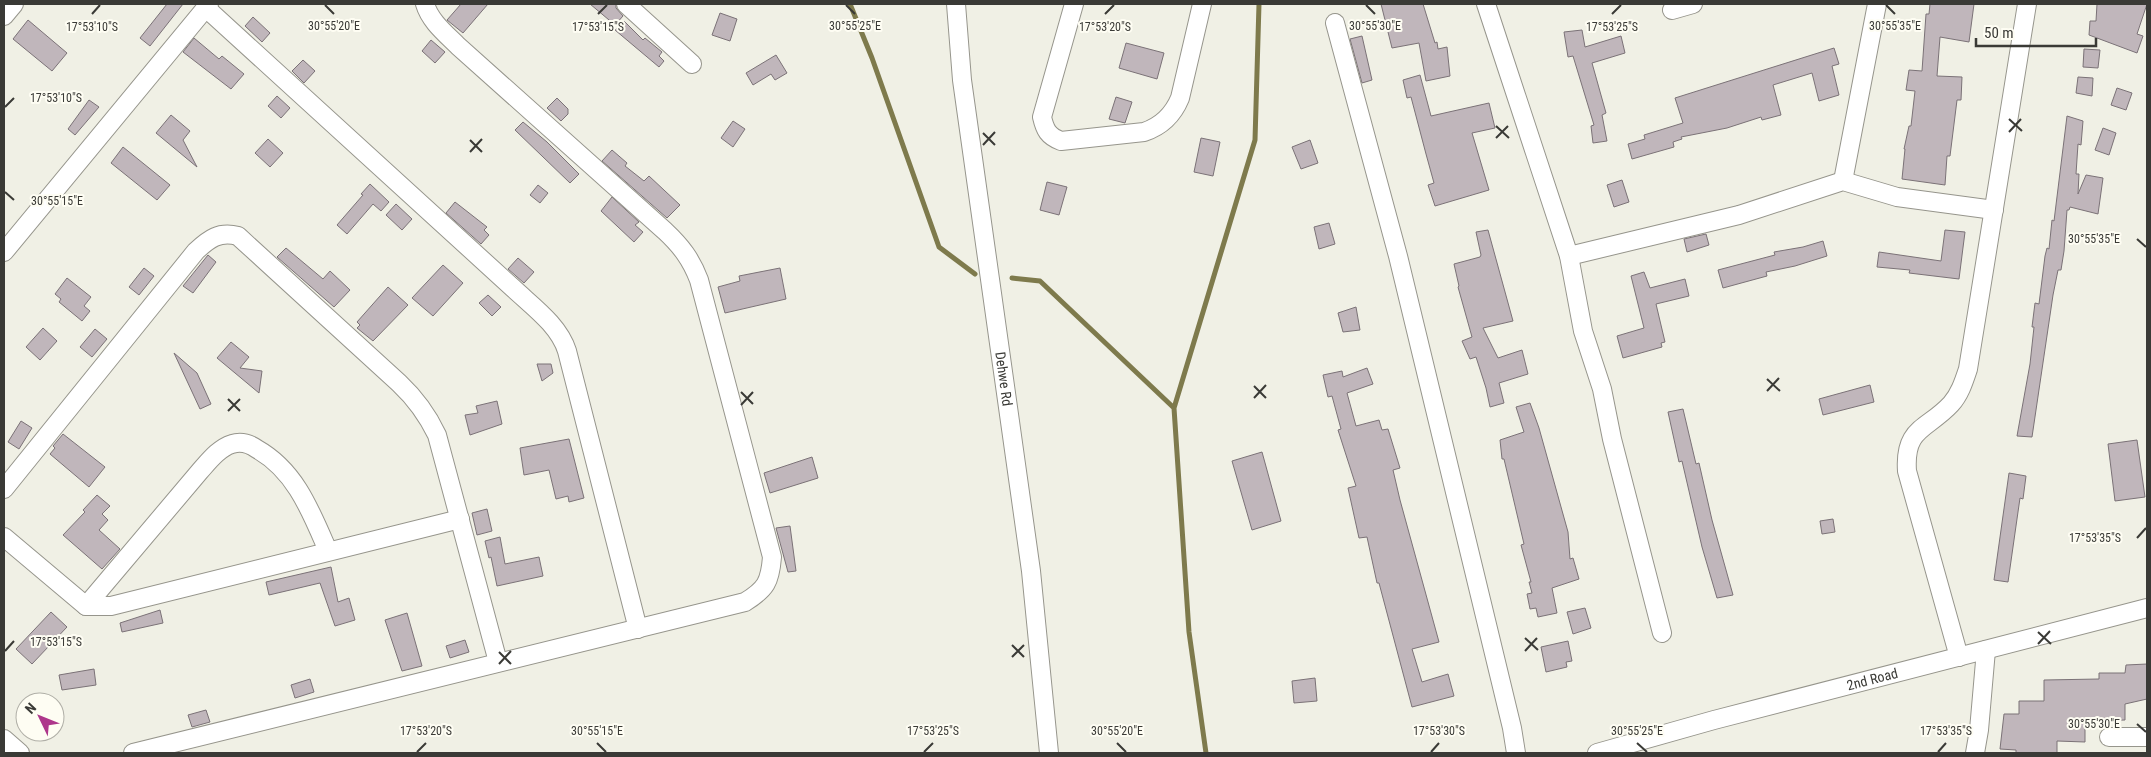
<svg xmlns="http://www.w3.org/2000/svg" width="2151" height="757" viewBox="0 0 2151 757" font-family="'Roboto Condensed',sans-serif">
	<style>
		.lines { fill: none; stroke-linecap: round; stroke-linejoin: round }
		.stream { stroke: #7e7a4c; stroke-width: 5 }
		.building { fill: #c0b6bb; stroke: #7b7277 }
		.minor-casing { stroke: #96958c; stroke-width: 20 }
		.minor { stroke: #fff; stroke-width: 18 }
		.ticks { fill: none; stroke: #3a3a36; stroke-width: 2 }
		.labels { text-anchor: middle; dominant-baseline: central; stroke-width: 4; stroke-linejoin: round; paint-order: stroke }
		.street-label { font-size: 14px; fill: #3a3a36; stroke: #fefdf3 }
		.ticks-label { font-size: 12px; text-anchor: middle; fill: #3a3a36; stroke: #fefdf3; stroke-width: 4; stroke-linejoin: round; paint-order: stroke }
	</style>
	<rect width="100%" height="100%" fill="#f0f0e5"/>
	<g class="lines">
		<path class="stream" d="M850,4L872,58L939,247L975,274
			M1012,278L1040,281L1174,408
			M1206,753L1189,632L1174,408L1255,140L1259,4"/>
	</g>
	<path class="building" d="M167,4H183L150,46L140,38Z
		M461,4H488L463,33L447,20Z
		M590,4H616V8L623,16L615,25Z
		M1381,4H1423L1435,43L1437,42L1438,49L1447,47L1450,76L1426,81L1419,43L1392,48Z
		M1930,4H1974L1969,42L1940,37L1937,76L1962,77L1961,100H1957L1950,156H1947L1945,185L1902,179L1905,149H1904L1909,126H1911L1915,91L1906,90L1909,70L1922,71L1926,14H1929Z
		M2097,4H2147L2137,34L2143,36L2137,53L2089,35L2090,21H2096Z
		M720,13L737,19L730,41L712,35Z
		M253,17L270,33L262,42L245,26Z
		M28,20L67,53L52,71L13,39Z
		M624,21L643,40L645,38L662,52L659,56L664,61L659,67L615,30Z
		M1582,30L1585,47L1621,36L1625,53L1592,63L1606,113L1602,115L1607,141L1593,143L1591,126L1594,125L1573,56L1568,57L1564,32Z
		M1362,36L1372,80L1362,83L1350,39Z
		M194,38L219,59L222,56L244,74L231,89L183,52Z
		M431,40L445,52L435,63L422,51Z
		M1126,43L1164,53L1157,79L1119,68Z
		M1834,48L1839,64L1832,66L1839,95L1819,101L1812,73L1773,85L1781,115L1762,120L1761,117L1727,128L1681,137L1682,139L1673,142L1674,147L1632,159L1628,144L1645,139L1644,135L1683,123L1675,98Z
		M2084,49L2100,50L2098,68L2083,67Z
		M776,55L787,73L775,80L771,74L753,85L746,73Z
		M303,60L315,71L304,83L292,71Z
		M1420,75L1431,116L1489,103L1495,128L1472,133L1489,190L1435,206L1428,185L1434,183L1426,154L1411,97L1407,98L1403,80Z
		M2078,77L2093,78L2092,96L2076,93Z
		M2117,88L2132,93L2126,110L2111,105Z
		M277,96L290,108L281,118L268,106Z
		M1116,97L1132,102L1125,123L1109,119Z
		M557,98L568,109V114L561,121L547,108Z
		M89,100L99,107L75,135L68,129Z
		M171,115L190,131L183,140L197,167L156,133Z
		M2067,116L2083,121L2081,145L2078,144L2076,174H2079L2078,194L2086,175L2103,178L2098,214L2070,207L2069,210H2067L2064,251L2061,270H2058L2053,295L2032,437L2017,436L2030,364L2034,327H2032L2035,303L2039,304L2045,256L2047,248L2049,249L2052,220L2054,221Z
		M733,121L745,129L733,147L721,138Z
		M523,122L547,142L579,174L570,183L515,130Z
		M2103,128L2116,133L2109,155L2095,150Z
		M1201,138L1220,142L1213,176L1194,172Z
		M268,139L283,153L270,167L255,153Z
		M1310,140L1318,163L1301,169L1292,147Z
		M123,147L170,185L157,200L111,163Z
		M612,150L627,163L625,166L644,181L649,176L680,205L667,218L602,161Z
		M1622,180L1629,202L1614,207L1607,185Z
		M1047,182L1067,187L1059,215L1040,210Z
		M370,184L389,202L381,211L373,204L347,234L337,225L363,195L361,194Z
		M538,185L548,193L540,203L530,195Z
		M612,197L639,222L635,225L643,232L634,242L601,211Z
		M455,202L487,227L484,230L489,235L481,244L446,213Z
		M396,204L412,219L402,230L386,215Z
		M1329,223L1335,244L1319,249L1314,227Z
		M1488,230L1513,321L1483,328L1498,358L1522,350L1528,374L1499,383L1504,403L1490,407L1486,388L1476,357L1470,359L1462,341L1472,337L1458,287L1459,286L1454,264L1480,257L1481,255L1476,232Z
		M1945,230L1965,232L1959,279L1909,273L1910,270L1877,267L1879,252L1941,261Z
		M1706,234L1709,245L1687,252L1684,239Z
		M1823,241L1827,256L1795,266L1766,272L1767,276L1723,288L1718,270L1775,255L1774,252L1803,247Z
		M286,248L323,279L330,271L350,290L334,307L277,257Z
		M208,255L216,262L193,293L183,286Z
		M518,258L534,272L524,283L508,269Z
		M443,265L463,283L433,316L412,298Z
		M144,268L154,276L139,295L129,287Z
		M780,268L786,299L725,313L718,287L740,281L739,276Z
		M1644,272L1650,288L1685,279L1689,296L1656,304L1665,342L1661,343L1662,347L1623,358L1617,336L1644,328L1631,276Z
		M67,278L91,297L84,306L90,311L82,321L59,302L61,299L55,294Z
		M388,287L408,305L373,341L357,328L360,325L357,322Z
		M488,295L501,307L492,316L479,303Z
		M1356,307L1360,330L1343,332L1338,313Z
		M43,328L57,341L40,360L26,347Z
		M95,329L107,339L92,357L80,347Z
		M231,342L249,357L240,368L262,371L259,393L217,358Z
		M174,353L197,373L211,404L200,409Z
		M537,364H551L553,373L542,381Z
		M1367,368L1373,384L1347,393L1356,426L1379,420L1382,430L1388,429L1400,468L1393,470L1400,500L1439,642L1412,649L1422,682L1448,674L1454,696L1412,707L1379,583H1377L1367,537L1359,538L1348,488L1356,486L1338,430L1341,429L1332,396L1328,397L1323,375L1342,371L1343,377Z
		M1870,385L1874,402L1823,415L1819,399Z
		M497,401L502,424L470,435L465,415L478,413L476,406Z
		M1530,403L1539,428L1568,532L1570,559L1573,558L1579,579L1552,588L1557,613L1538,617L1536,608L1530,609L1527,594L1532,593L1529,582H1531L1521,545L1524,544L1504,459H1502L1500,440L1524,432L1516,407Z
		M1683,409L1696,464L1699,463L1712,520L1733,595L1717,598L1702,547L1682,461L1679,462L1668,412Z
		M21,421L32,428L19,449L8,442Z
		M63,434L105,467L89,487L50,454L55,448L53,446Z
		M569,439L584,498L569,502L568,496L556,499L549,470L524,475L520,448Z
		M2137,440L2145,497L2115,501L2108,444Z
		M1262,452L1281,521L1252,530L1232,461Z
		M812,457L818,478L770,493L764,473Z
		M2009,473L2026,476L2023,499L2020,498L2008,582L1994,580Z
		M97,495L110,506L102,514L108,520L99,530L120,549L102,569L63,535L85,512L83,510Z
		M487,509L492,531L477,535L472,513Z
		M1833,519L1835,532L1822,534L1820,521Z
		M790,526L796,571L788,572L776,528Z
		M500,537L505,564L539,557L543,576L497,586L491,557L489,558L485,541Z
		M331,567L338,602L349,598L355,620L335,626L320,583L269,595L266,582Z
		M1585,608L1591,628L1573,634L1567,612Z
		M160,610L163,623L122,632L120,623Z
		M51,612L67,627L32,664L16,649Z
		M407,613L422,666L402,671L385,620Z
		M465,640L469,652L450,658L446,646Z
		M1568,641L1572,661L1566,662L1567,667L1546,672L1541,647Z
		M2147,664V699L2125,704V720L2088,721V724H2085V742L2057,741V753H2016V750L2000,749L2004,714H2019V701H2044V680L2099,679V673H2125L2126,665Z
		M94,669L96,685L62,690L59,675Z
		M1315,678L1317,701L1294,703L1292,681Z
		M310,679L314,692L295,698L291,685Z
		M206,710L210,722L192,727L188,715Z"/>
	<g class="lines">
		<defs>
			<g id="minor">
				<path d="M626,4L692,64"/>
				<path id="s1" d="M956,4L962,80L1031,571L1049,753"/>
				<path d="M1074,4L1042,117C1045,130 1048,136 1061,141L1144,132C1162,126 1173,115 1180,98L1202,4"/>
				<path d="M1486,4L1569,256L1583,331L1602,389L1612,439L1662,633"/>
				<path d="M206,8L513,288C532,306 559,325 567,351L638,629"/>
				<path d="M1672,10L1693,4"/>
				<path d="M4,16L14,4"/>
				<path d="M1335,23L1398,256L1512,728L1516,753"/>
				<path d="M1843,181L1877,4"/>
				<path d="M4,252L209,4"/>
				<path d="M1569,256L1739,215L1843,181L1897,197L1994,210"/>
				<path d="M4,489L196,251C209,239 219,231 238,236L399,383C416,399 427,414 437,435L498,662"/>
				<path d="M4,537L86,606H111L460,519"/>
				<path d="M86,606L200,471C209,461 219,448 232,444C241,441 250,444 257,449C296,471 311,512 328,551"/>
				<path d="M1959,657L1907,471C1904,427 1927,430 1951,404C1960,394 1964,381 1968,369L2027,4"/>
				<path d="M2109,737H2147"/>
				<path d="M4,739L20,753"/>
				<path d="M133,753L745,602C766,589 770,582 772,557L699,280C691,259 681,246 665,231L458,46C445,33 430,21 425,4"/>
				<path id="s2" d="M1597,753L1714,720L2147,608"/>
				<path d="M1975,753L1979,730L1986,650"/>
			</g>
		</defs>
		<use href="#minor" class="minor-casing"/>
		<use href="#minor" class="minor"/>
	</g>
	<path class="ticks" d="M325,5L334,14M846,5L855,14M1366,5L1375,14M1886,5L1895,14M92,14L100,5M598,14L607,5M1105,14L1114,5M1612,14L1621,5M5,107L14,98M2009,119L2022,131M1496,126L1509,138M2009,132L2021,119M983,133L995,145M1496,138L1508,126M470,140L482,152M983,145L995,132M470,152L482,139M5,192L14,200M2137,239L2146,247M1767,379L1780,391M1254,386L1266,398M1767,391L1779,378M741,392L753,404M1254,398L1266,385M228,399L240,411M741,405L753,392M228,411L240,399M2137,538L2146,528M2038,632L2051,644M1525,638L1538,650M2038,644L2050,631M1012,645L1024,657M5,651L14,641M1525,651L1537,638M499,652L511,664M1012,657L1024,645M499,664L511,651M2137,724L2146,732M597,743L606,752M1117,743L1126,752M1637,743L1647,752M417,752L426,743M924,752L933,743M1431,752L1439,743M1938,752L1946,743"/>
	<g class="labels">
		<g class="street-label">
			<text stroke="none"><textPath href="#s1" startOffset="378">Dehwe Rd</textPath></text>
			<text stroke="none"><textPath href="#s2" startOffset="285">2nd Road</textPath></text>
		</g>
	</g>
	<g class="ticks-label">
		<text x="334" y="30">30°55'20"E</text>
		<text x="855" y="30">30°55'25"E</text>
		<text x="1375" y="30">30°55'30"E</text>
		<text x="1895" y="30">30°55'35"E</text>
		<text x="92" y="31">17°53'10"S</text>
		<text x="598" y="31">17°53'15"S</text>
		<text x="1105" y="31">17°53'20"S</text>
		<text x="1612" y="31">17°53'25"S</text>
		<text x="56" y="102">17°53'10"S</text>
		<text x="57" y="205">30°55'15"E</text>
		<text x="2094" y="243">30°55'35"E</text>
		<text x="2095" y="542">17°53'35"S</text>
		<text x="56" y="646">17°53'15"S</text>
		<text x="2094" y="728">30°55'30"E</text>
		<text x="426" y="735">17°53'20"S</text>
		<text x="933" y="735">17°53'25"S</text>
		<text x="1439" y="735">17°53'30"S</text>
		<text x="1946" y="735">17°53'35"S</text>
		<text x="597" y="735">30°55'15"E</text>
		<text x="1117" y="735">30°55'20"E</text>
		<text x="1637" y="735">30°55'25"E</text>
	</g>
	<rect width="2151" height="757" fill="none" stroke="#3a3a36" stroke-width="10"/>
	<g transform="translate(40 717) rotate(313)"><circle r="24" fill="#fefdf3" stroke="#b0afa7"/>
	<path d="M0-4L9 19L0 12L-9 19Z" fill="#ae368b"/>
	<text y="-8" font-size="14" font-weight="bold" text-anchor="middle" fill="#3a3a36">N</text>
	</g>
	<path d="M1976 38v8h120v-8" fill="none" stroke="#3a3a36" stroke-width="2.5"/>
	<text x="1984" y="38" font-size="15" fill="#3a3a36" stroke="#fefdf3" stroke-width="4" paint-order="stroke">50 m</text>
</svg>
